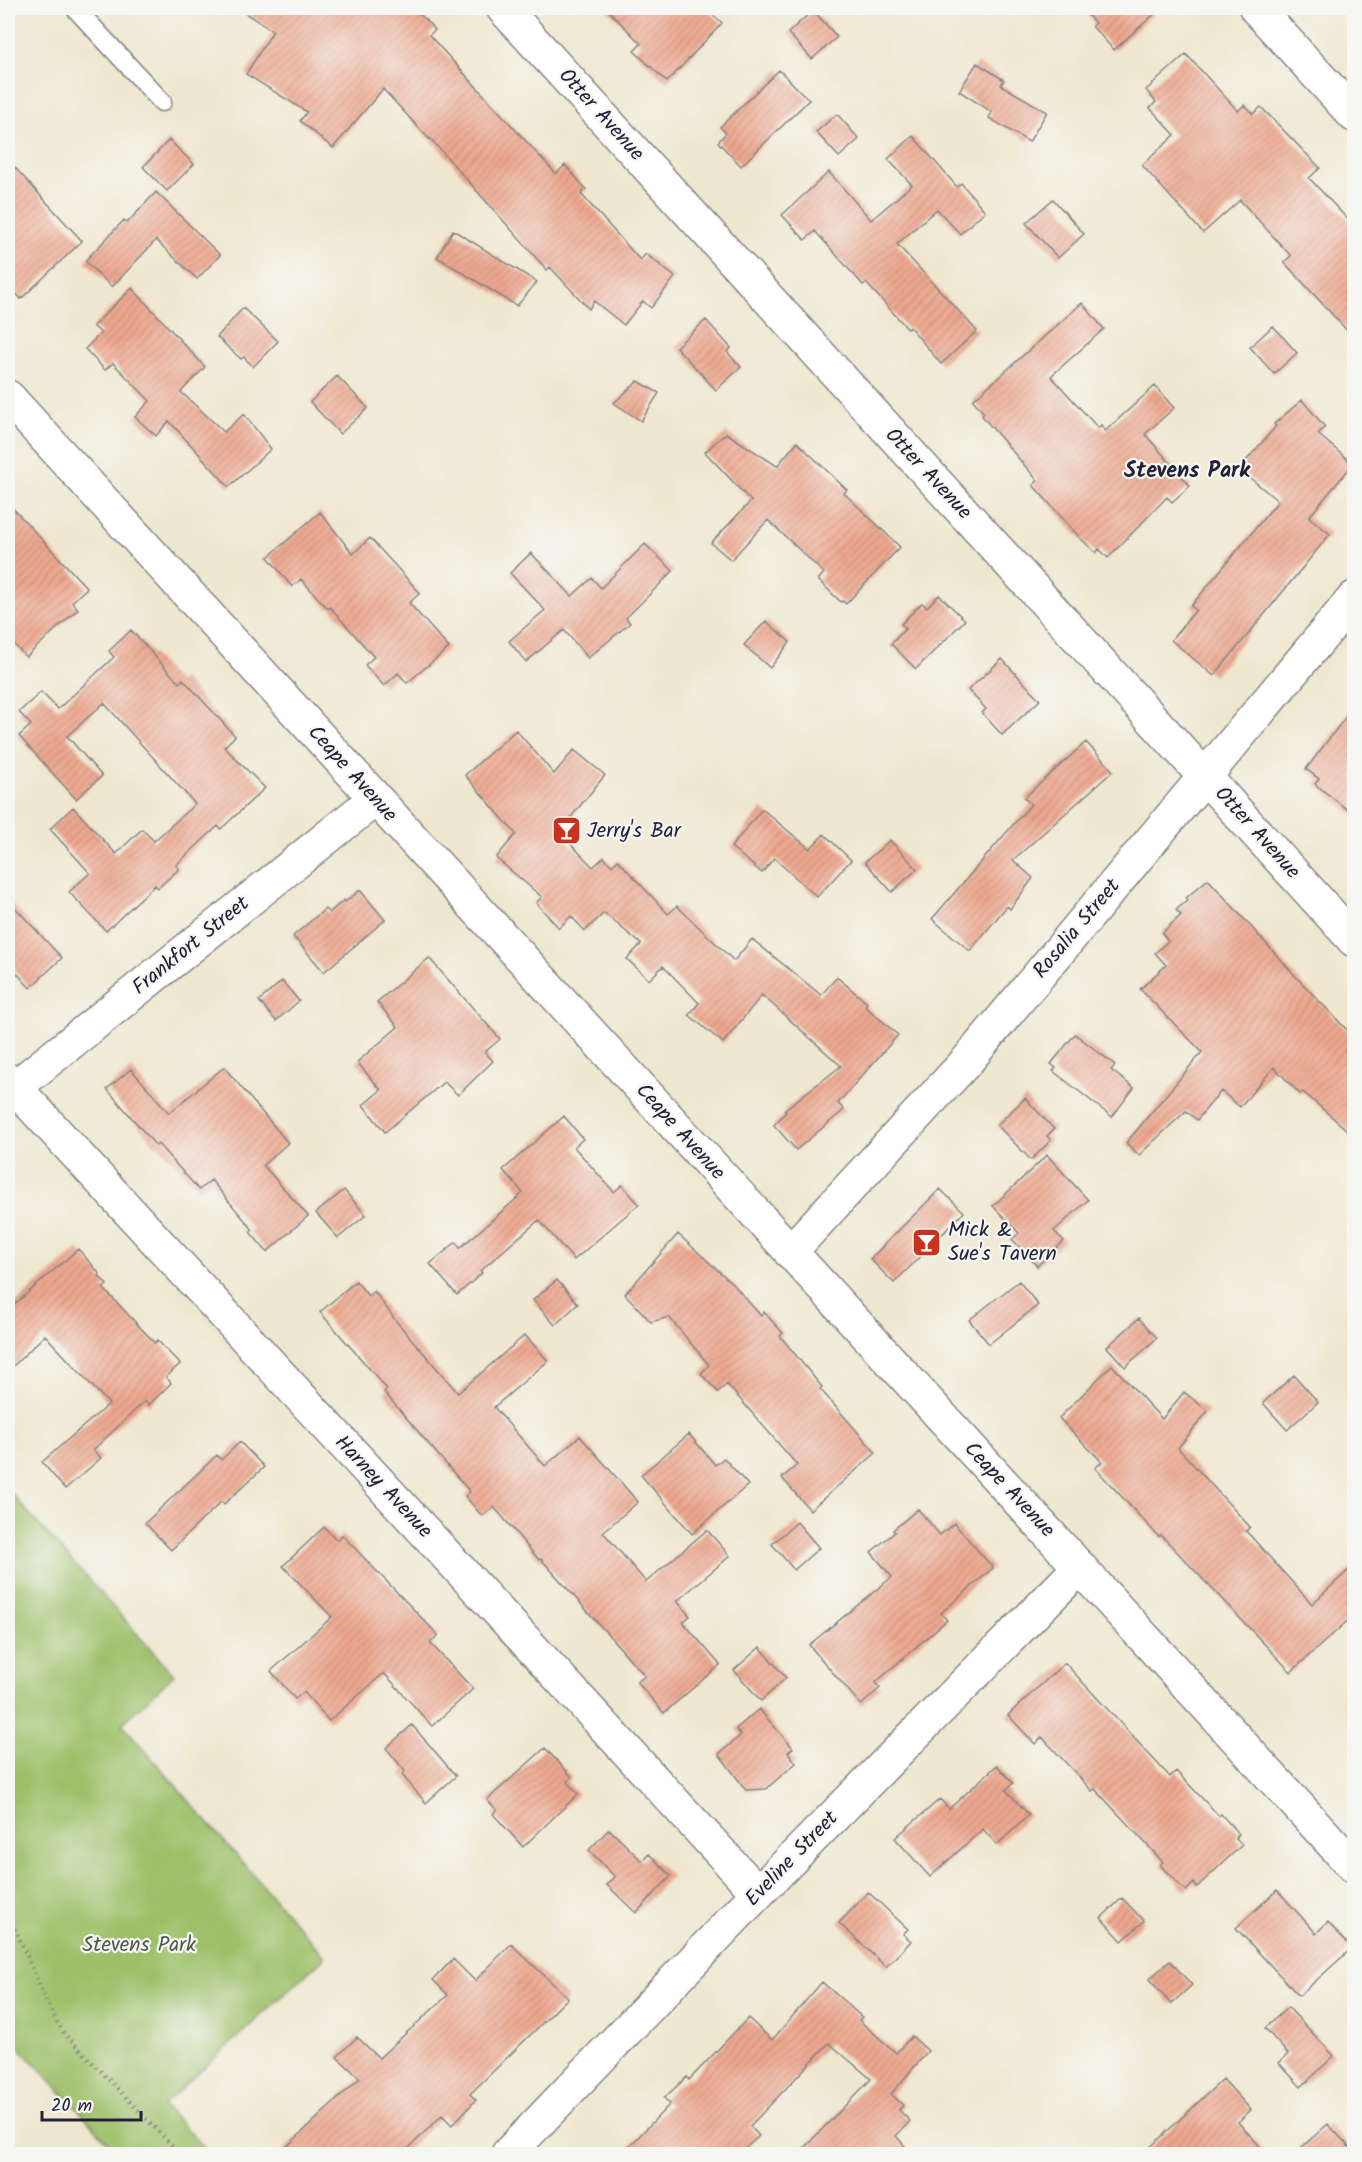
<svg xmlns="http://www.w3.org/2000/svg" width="1362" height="2162" viewBox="0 0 1362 2162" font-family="Kalam,sans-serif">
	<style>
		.park { fill: #9dbf68; stroke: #607052; stroke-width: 1.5 }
		.building { fill: url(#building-hatch) }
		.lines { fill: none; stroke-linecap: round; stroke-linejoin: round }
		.lane-casing { stroke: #888485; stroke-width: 21 }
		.street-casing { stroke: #888485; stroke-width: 36 }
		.path { stroke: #888485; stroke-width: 4; stroke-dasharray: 1.5 4.5; stroke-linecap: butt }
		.lane { stroke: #fff; stroke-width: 18 }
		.street { stroke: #fff; stroke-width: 33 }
		.labels { text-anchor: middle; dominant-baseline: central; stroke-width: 4.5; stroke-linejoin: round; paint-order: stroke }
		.street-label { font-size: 21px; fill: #22223b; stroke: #f6f6f2 }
		.poi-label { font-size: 21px; fill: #22223b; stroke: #f6f6f2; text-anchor: start }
		.park-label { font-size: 21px; fill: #4d594b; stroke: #f6f6f2 }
		.neighbourhood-label { font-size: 22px; font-weight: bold; fill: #22223b; stroke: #f6f6f2 }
	</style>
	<defs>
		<pattern id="building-hatch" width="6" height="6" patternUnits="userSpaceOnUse" patternTransform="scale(1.5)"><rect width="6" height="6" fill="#eda88f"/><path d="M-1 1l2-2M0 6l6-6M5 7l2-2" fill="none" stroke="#cb907c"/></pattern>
	</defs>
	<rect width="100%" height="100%" fill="#f6f6f2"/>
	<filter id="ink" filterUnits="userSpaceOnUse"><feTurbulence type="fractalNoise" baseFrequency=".0167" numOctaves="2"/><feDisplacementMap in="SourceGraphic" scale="12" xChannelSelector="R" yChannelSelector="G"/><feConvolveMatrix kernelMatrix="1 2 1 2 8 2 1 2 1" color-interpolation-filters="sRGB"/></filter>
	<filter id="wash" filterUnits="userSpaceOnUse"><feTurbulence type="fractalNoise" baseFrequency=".008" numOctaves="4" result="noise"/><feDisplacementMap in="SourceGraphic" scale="24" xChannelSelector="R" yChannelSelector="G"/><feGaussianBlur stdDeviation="1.35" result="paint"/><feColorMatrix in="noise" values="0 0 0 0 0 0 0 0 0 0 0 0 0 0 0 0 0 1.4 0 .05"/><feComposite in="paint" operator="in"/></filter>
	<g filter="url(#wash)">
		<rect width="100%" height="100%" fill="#efe7cf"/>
		<path class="park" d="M8,1490L174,1675L122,1724L325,1957L163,2105L210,2154H119L8,2035Z"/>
		<g id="blocks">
			<path class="building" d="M237,8H414L435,30L429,35L556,174L565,165L586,189L581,194L640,260L646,254L675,277L651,308L643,301L624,325L594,301L589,309L550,267L547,270L430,138L429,139L383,89L333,148L300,121L307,112L246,74L273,31Z
				M606,8H706L722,23L667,82L634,51L641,44Z
				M1081,8H1161L1114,50L1092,26L1095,23Z
				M813,10L837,37L812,59L788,33Z
				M1186,54L1238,111L1244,105L1253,114L1261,107L1320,168L1309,178L1354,226V338L1284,262L1291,256L1240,200L1203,233L1142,165L1175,135L1150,108L1156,102L1146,90Z
				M977,63L1004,80L1001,85L1047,112L1029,142L989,118L992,112L959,91Z
				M779,70L809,100L741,166L718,142L726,133L720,127Z
				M837,114L859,139L839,157L816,132Z
				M913,136L957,187L961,183L985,211L960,234L937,209L897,244L977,331L941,364L910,327L908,329L866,283L863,285L815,231L805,240L782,215L829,172L871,220L912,185L888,159Z
				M169,140L194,164L167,191L143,167Z
				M8,160L82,241L21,299L8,285Z
				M156,192L220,255L197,279L156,240L112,287L85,261L124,220L127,223Z
				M1053,199L1084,234L1058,258L1026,223Z
				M453,230L537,282L517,306L437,257Z
				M132,288L205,367L181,392L224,432L244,414L271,449L229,487L169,421L156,436L135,417L150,401L113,363L105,370L85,349L101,333L93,326Z
				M1082,303L1104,329L1051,376L1098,428L1101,425L1105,431L1155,386L1174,408L1145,434L1190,486L1172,502L1167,497L1108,558L1099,549L1096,553L1080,538L1033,485L1038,481L982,416L984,413L973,400Z
				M243,308L278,341L253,367L244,357L241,359L217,337Z
				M706,320L731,348L727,352L741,367L716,390L676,347Z
				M1273,326L1297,353L1274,374L1250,347Z
				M337,376L368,408L340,434L310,402Z
				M638,381L659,393L641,421L614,403Z
				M1302,400L1325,427L1318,434L1353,464L1309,517L1330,534L1214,676L1171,640L1196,610L1191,606L1278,501L1239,469L1276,426L1274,424Z
				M726,433L777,466L797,442L847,490L844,493L900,547L846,604L843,601L841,602L818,580L824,573L768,520L731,560L711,543L751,501L705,452Z
				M8,503L87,588L72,602L78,609L26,657L8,638Z
				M320,512L353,554L370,538L420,593L409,603L449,648L407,683L398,673L384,686L365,665L374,657L330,607L328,609L301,579L292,587L268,557Z
				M645,544L673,571L626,618L630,623L588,658L564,630L526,662L509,641L545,610L510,573L531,553L572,596L592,578L601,588Z
				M939,595L965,620L916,669L891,644L906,628L901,624L922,603L927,607Z
				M766,621L790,642L770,668L744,645Z
				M131,630L179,683L183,679L235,736L224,747L265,788L221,829L218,826L176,865L179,869L158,888L155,885L106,931L69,892L90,873L50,829L73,807L116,854L142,829L154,841L195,804L104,703L67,736L102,776L76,799L19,736L31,725L19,712L41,692L58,709L114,657L109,651Z
				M1002,659L1040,700L1002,735L982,713L986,709L968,690Z
				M1354,706V815L1315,784L1319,779L1306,769Z
				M516,730L554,774L574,750L605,775L559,832L593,867L604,857L612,866L618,860L668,914L677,906L734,961L752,939L821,995L837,977L867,1003L865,1006L898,1035L838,1103L844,1110L796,1150L774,1125L786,1112L784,1110L841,1066L762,995L723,1043L689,1015L699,1003L663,966L649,980L627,959L641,944L604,913L585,931L571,916L559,928L536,903L542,897L496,858L516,834L465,775Z
				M1086,742L1113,771L1013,860L1033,878L1010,909L1007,906L970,951L932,919L1031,804L1024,798Z
				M762,809L810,849L824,834L851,860L817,897L774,858L762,873L731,847Z
				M890,840L917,869L892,892L865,862Z
				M1208,879L1299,980L1354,1037V1136L1303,1092L1300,1094L1274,1067L1240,1107L1221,1091L1197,1120L1186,1111L1139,1155L1126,1143L1202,1052L1140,989L1166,965L1155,953L1168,941L1162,933L1181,915L1176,910L1188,900L1186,898Z
				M360,890L385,920L324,972L293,936L325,909L329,913L344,900L345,902Z
				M8,900L62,958L30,988L8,963Z
				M429,958L500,1039L485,1052L493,1061L458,1095L444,1082L385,1132L363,1105L381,1090L357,1062L398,1027L377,1002Z
				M282,981L299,1001L276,1021L259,1001Z
				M1075,1034L1115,1065L1111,1070L1134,1088L1112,1117L1053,1071L1056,1068L1051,1064Z
				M224,1067L288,1143L263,1165L308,1216L267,1252L250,1232L253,1230L211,1180L199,1190L158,1144L156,1146L107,1089L131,1069L169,1113Z
				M1025,1098L1054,1129L1047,1136L1051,1140L1031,1160L997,1125Z
				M564,1116L583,1139L574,1147L614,1192L622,1185L639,1204L574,1260L539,1220L480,1271L482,1273L457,1295L430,1264L456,1242L460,1248L523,1193L503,1170Z
				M1047,1155L1088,1200L1054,1231L1064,1241L1037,1266L1012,1239L1019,1233L993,1206Z
				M940,1189L964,1212L894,1283L870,1259Z
				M344,1190L366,1215L338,1238L316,1213Z
				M678,1234L733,1284L761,1316L764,1312L783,1333L780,1336L822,1387L820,1389L876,1453L810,1510L782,1478L797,1465L727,1384L718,1392L701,1374L709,1365L669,1317L651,1322L625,1294Z
				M78,1249L100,1274L99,1276L107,1285L103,1288L155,1343L157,1340L180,1364L166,1377L171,1383L149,1405L145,1401L93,1450L101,1458L65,1489L42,1462L109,1404L45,1335L8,1371V1310Z
				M557,1280L578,1304L555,1325L533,1300Z
				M356,1281L368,1296L374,1291L396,1321L458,1393L525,1335L548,1361L494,1407L545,1466L580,1436L638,1502L603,1532L646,1582L707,1530L730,1556L677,1601L690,1616L683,1622L720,1665L664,1713L637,1682L645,1676L541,1559L539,1560L494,1507L482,1516L465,1496L470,1492L384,1392L387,1389L320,1312Z
				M1019,1281L1038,1305L989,1344L969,1320Z
				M1139,1318L1157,1338L1125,1367L1107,1347Z
				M1112,1365L1162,1419L1184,1392L1208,1411L1178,1448L1250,1527L1246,1531L1312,1604L1354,1565V1615L1291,1672L1161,1535L1159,1537L1095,1468L1102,1462L1059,1418Z
				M1294,1375L1318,1402L1287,1430L1263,1403Z
				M689,1434L715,1465L724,1458L748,1485L692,1534L641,1475Z
				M240,1442L264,1467L224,1504L221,1502L171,1550L145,1523L217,1455L221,1460Z
				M918,1509L940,1535L954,1523L993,1568L941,1613L947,1620L875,1683L880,1688L861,1705L809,1645L892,1577L871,1552L895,1532L893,1530Z
				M797,1522L819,1548L794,1570L772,1544Z
				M324,1527L337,1540L342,1535L438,1635L430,1643L473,1689L432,1726L384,1673L329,1721L304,1692L295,1699L271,1671L332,1617L283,1566Z
				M760,1647L786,1678L761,1701L734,1670Z
				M1065,1663L1170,1777L1176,1771L1219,1816L1221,1814L1239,1834L1235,1838L1242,1845L1197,1887L1194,1883L1186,1891L1181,1887L1160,1865L1163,1862L1095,1789L1092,1791L1042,1737L1035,1744L1008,1715Z
				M759,1709L793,1748L788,1752L796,1763L766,1789L746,1790L719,1754L741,1735L736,1729Z
				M412,1725L456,1776L426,1803L402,1775L405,1771L386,1748Z
				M545,1748L572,1777L567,1782L578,1794L523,1847L493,1814L497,1810L487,1800Z
				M997,1765L1013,1783L1006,1790L1029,1815L997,1845L983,1829L930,1877L895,1838L940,1799L949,1809Z
				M609,1829L642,1861L649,1854L671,1876L636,1913L607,1885L615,1877L589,1850Z
				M1277,1890L1316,1933L1328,1922L1352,1948L1299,1996L1236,1928Z
				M868,1892L908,1929L903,1934L911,1941L886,1967L839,1923Z
				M1122,1898L1144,1921L1122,1941L1101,1918Z
				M511,1944L568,1998L470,2094L476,2100L452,2125L442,2115L403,2154H279L360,2078L337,2057L357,2037L379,2058L448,1995L433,1980L453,1959L475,1981Z
				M1170,1961L1192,1985L1171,2004L1149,1979Z
				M822,1982L862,2017L859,2020L896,2053L912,2036L928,2051L891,2094L903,2105L899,2110L910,2121L896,2136L912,2154H798L871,2079L829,2043L750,2126L759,2136L739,2154H622L670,2104L664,2098L687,2077L689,2080L748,2018L772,2040Z
				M1288,2007L1334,2056L1301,2087L1279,2063L1288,2054L1265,2028Z
				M1223,2079L1251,2110L1238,2122L1267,2154H1143Z
				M1328,2124L1354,2152V2154H1294Z"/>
		</g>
	</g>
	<g filter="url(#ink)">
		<use href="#blocks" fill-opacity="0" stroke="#888485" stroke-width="1.5"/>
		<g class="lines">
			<defs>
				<path id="lane" d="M75,8L162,102"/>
				<path id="street" d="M503,8L1354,940
					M1256,8L1354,115
					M8,397L1354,1867
					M8,1080L758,1893
					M8,1093L375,799
					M790,1252L967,1061L1354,598
					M508,2154L758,1893L1080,1567"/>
			</defs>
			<use href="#lane" class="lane-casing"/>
			<use href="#street" class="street-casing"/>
			<path class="path" d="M8,1912L48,2005L63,2032L180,2154"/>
			<use href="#lane" class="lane"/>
			<use href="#street" class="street"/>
		</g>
	</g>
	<defs>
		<symbol id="bar-square" viewBox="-11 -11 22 22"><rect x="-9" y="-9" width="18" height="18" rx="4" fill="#c8321e" stroke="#f6f6f2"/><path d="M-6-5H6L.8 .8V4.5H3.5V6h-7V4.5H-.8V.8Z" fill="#fff"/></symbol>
	</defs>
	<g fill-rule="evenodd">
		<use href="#bar-square" x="550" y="814" width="33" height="33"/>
		<use href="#bar-square" x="910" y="1226" width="33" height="33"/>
	</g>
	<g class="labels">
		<g class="street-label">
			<text transform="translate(601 115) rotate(48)">Otter Avenue</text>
			<text transform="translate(928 474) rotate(47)">Otter Avenue</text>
			<text transform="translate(352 774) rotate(48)">Ceape Avenue</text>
			<text transform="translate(1257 833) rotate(48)">Otter Avenue</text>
			<text transform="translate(1077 929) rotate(-50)">Rosalia Street</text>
			<text transform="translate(191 946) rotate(-39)">Frankfort Street</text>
			<text transform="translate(680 1132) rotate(48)">Ceape Avenue</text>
			<text transform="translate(383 1487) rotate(47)">Harney Avenue</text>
			<text transform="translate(1009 1490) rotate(47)">Ceape Avenue</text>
			<text transform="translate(792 1859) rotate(-46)">Eveline Street</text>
		</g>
		<g class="poi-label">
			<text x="587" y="831">Jerry's Bar</text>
			<text x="948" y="1230">Mick &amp;<tspan x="948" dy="24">Sue's Tavern</tspan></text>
		</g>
		<g class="park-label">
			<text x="139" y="1945">Stevens Park</text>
		</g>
		<g class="neighbourhood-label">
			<text x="1187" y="471">Stevens Park</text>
		</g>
	</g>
	<rect width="1362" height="2162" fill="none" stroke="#f6f6f2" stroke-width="30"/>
	<path d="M42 2111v9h99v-9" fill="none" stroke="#22223b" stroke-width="3"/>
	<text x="51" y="2111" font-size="18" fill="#22223b" stroke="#f6f6f2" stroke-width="4.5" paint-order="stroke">20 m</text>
</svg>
